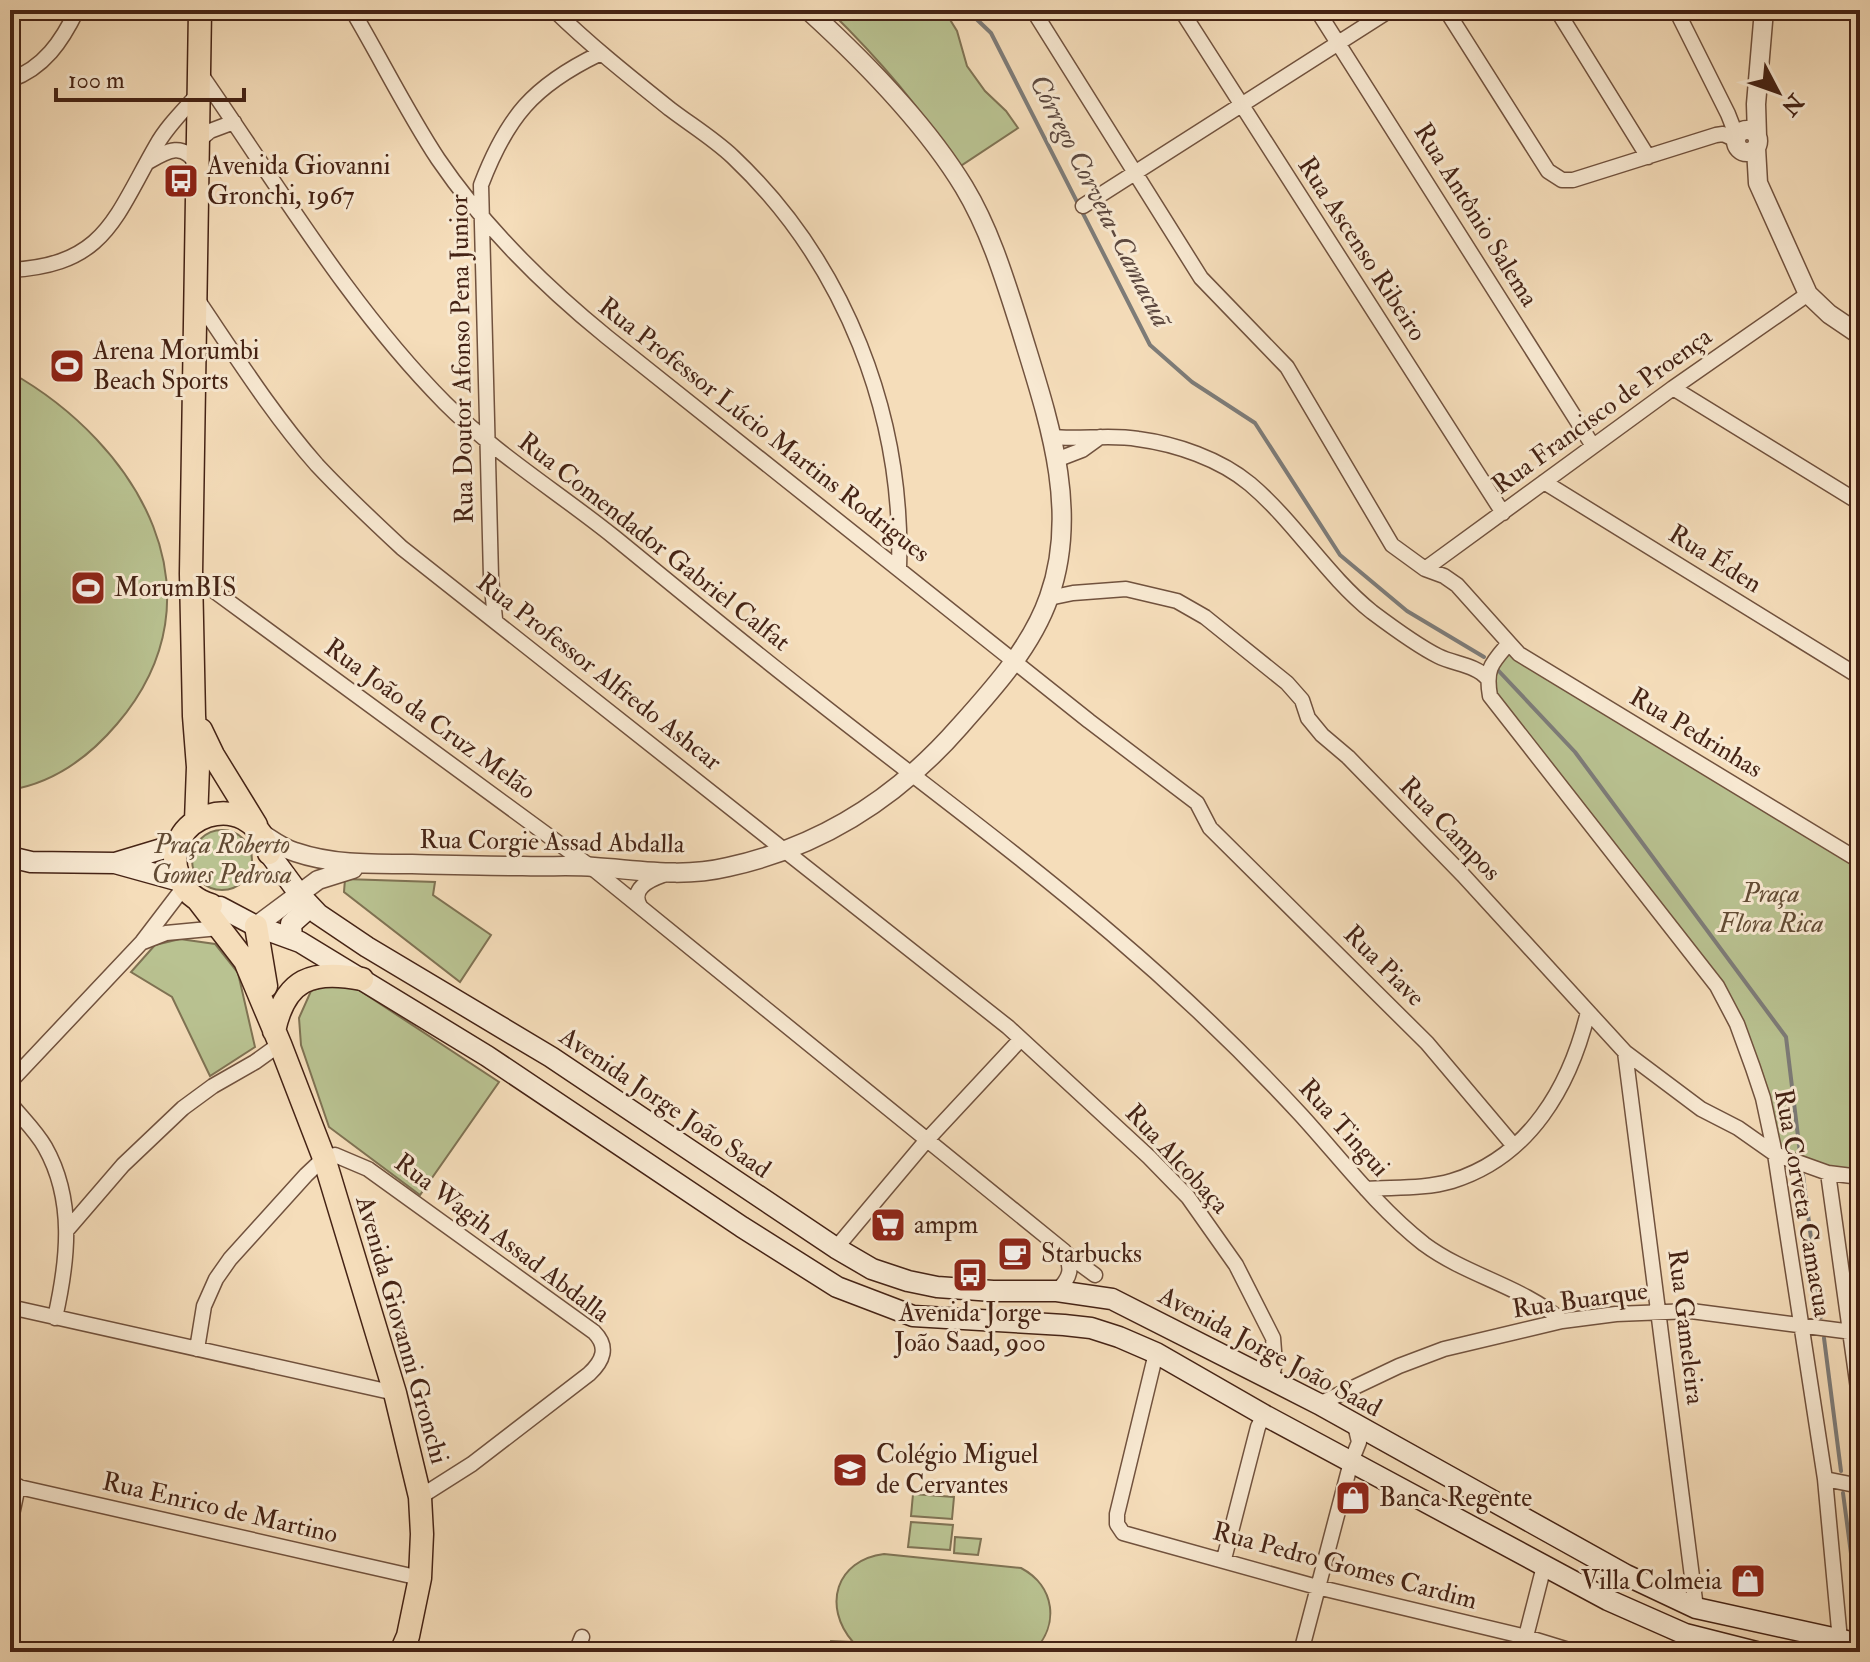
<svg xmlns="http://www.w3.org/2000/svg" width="1870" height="1662" viewBox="0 0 1870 1662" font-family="'IM FELL Double Pica',serif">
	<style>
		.green { fill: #b9c291; stroke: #7f7253; stroke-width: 2 }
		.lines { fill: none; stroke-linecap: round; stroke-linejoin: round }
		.stream { stroke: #7d7c79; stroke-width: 4 }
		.minor-casing { stroke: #71523e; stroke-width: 17 }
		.tertiary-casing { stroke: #71523e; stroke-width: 21 }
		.secondary-casing { stroke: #452315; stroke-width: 23 }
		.primary-casing { stroke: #452315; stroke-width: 25 }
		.minor { stroke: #f8e9d2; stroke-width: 14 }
		.tertiary { stroke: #f8e9d2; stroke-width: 18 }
		.secondary { stroke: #f8e9d2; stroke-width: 20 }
		.primary { stroke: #f5ddba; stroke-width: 22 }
		.labels { text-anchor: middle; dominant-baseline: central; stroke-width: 6; stroke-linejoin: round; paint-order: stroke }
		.poi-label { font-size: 26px; fill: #452315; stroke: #f8e9d2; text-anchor: start }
		.street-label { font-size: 26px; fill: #452315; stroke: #f8e9d2 }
		.park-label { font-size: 26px; font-style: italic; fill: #624b34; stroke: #f8e9d2 }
		.water-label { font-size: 28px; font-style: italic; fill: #5c483f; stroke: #f8e9d2 }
	</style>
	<rect width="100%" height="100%" fill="#f5ddba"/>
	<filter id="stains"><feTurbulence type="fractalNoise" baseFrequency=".0025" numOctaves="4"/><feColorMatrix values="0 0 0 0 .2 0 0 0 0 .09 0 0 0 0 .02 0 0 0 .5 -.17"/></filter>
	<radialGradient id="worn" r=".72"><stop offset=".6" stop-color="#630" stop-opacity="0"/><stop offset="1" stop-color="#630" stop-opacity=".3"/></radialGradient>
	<path class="green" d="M829,10H944L957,31L967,66L985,91L1006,111L1018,128L959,167C920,107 880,60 829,10Z
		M10,372C138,444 228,594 117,724C89,757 53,783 10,790Z
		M1509,643L1860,861V1177L1775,1154L1737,1024L1488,684Z
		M192 860a30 30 0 1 1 60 0a30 30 0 1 1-60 0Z
		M345,879L435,882L433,895L491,935L460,982L344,892Z
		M180,939L215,944L238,973L255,1047L210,1076L172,997L131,972L155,945Z
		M337,982L359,990L499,1082L420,1195L329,1127L301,1045L299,1018L311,991Z
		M913,1494L954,1497L952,1519L911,1516Z
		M911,1522L953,1525L950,1550L908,1547Z
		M955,1537L981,1539L978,1555L954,1553Z
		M884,1554L1021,1568C1055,1586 1060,1625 1033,1652H860L830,1650L831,1641L853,1642C822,1606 836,1560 884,1554Z"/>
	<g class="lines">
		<path class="stream" d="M967,10L991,33L1150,345L1192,382L1255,423L1340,555L1407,611L1484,657
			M1495,667L1575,752L1786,1037L1800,1153
			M1803,1175L1821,1317
			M1824,1338L1841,1471
			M1843,1493L1859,1614"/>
		<defs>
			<path id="minor" d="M352,10C381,59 407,112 438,159C485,228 543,285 607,337L1089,721L1197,803L1210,828L1427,1043L1514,1146
				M554,10C591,46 630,77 670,109C691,125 714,139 733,157C845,263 904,415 899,568
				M1033,10L1201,278L1287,367L1392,545L1425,569L1444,576L1457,585L1509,643C1492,663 1485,668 1490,696L1717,986L1737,1024L1753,1068L1763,1098L1775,1154L1825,1479L1840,1640
				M1181,10L1503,513
				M1317,10L1593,446
				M1446,10L1548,171L1562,180H1573L1716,135L1723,134L1736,140
				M1557,10L1648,157
				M1676,10L1728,114L1737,137
				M200,73C278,185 349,306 445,403C496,454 558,492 614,537C679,590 744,644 811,696C911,775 1015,851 1112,934C1178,990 1242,1051 1301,1115C1341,1159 1377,1207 1424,1244C1467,1276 1522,1286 1562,1321
				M10,80C44,68 62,41 77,10
				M198,141L210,131L234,122
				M148,162C167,151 183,141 197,165
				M1083,206L1390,10
				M10,270C105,265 114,219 156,146C167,126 184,110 199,93
				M197,299C235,355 272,414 317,465C344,494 373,521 402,548L1008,1027L1149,1157L1188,1197L1236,1265L1273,1338L1275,1364L1271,1379
				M1673,388L1860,503
				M1052,437C1081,440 1109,434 1138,439C1176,444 1220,459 1250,484C1295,522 1326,575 1372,612C1392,627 1416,645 1438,656C1454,664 1476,665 1487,678
				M1056,460L1082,450L1100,437
				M1544,482L1860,677
				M1425,569L1673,388L1808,294
				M191,574L591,867L1064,1251C1073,1269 1071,1277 1057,1291
				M1049,598L1073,593L1126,589L1177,601L1205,617L1287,683L1302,700L1308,718L1322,735L1348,757L1463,875L1625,1052L1701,1109L1738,1128L1775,1154L1828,1173L1860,1177
				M495,619L491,577L481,185C507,117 533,86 599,54
				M1509,643L1519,654L1860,861
				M640,906C630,889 649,880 663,875
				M143,942L166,933L219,928
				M1625,1052L1696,1608
				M10,1082L142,942L184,887
				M10,1103C21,1117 36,1131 45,1147C75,1200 68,1260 55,1318
				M1828,1173L1860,1403
				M1366,1189C1394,1187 1425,1189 1452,1181C1530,1157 1570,1086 1588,1012
				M67,1230L123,1165L183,1108L213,1086L255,1062L280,1044
				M836,1248L926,1141L1020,1040
				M1064,1252L1095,1275
				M10,1307L395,1393
				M197,1349L204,1306L216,1279L230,1259L306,1175L324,1158L335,1155L368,1169L594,1332C609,1347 603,1361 589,1374L472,1464L420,1497
				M1156,1353L1117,1514V1524L1123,1533L1317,1587L1526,1637L1575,1652
				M1319,1404L1399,1366L1444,1349L1562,1321L1616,1314L1691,1311L1860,1333
				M1825,1479L1860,1486
				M10,1485L420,1578
				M10,1524L18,1486
				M1224,1559L1258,1427L1264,1415
				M576,1652L582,1637
				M1301,1652L1351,1462L1359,1442L1355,1425
				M1522,1652L1544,1566"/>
			<path id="tertiary" d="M1736 141a11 11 0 1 1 22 0a11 11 0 1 1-22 0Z
				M1757,136L1756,104L1764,10
				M1756,148L1758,183L1808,294L1829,314L1860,335
				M261,833C272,840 282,848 295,852C333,865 373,864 412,864C449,865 486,866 523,866C547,867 571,865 594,867C640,870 682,878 728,867C820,847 898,797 960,726C994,688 1032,646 1049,597C1081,507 1046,413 1020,327C1005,280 990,230 964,187C925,123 864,61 808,10
				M256,926L318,880L353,869"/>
			<path id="secondary" d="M269,853L300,895L318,914L367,947L551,1057L836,1248L872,1269L908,1281L937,1287L993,1291H1057L1112,1299L1319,1404L1626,1575L1696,1608L1860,1644
				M10,857L31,862L115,863L180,881
				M115,863L178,844
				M220,907L256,926L300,942L487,1056L742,1227L837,1287L913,1316L1064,1325L1091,1328L1119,1337L1156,1353L1264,1415L1608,1600L1685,1634L1756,1652
				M292,939L291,924L310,907"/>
			<path id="primary" d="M201,730L213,755L256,825
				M196,821L198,767L194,716L191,574L200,10
				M198,900L245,961L280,1044L324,1158L395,1393L420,1497L422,1534L420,1578L408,1636L401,1652
				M211,905C197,901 185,892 179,877C155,817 250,782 269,853
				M256,926L266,986
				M274,1031C285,979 312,969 362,979"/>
		</defs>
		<use href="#minor" class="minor-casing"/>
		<use href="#tertiary" class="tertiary-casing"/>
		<use href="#secondary" class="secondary-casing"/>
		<use href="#primary" class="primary-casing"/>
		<use href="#minor" class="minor"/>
		<use href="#tertiary" class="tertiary"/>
		<use href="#secondary" class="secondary"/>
		<use href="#primary" class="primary"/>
	</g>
	<defs>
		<symbol id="bus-square" viewBox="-11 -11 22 22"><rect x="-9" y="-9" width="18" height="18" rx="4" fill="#8f2418" stroke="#f8e9d2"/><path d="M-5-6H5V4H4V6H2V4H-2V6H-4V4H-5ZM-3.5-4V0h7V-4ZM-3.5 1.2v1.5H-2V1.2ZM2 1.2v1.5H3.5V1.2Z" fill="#fff"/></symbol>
		<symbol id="stadium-square" viewBox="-11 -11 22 22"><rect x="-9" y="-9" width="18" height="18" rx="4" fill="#8f2418" stroke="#f8e9d2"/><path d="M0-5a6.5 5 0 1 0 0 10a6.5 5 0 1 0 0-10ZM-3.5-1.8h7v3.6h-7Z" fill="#fff"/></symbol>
		<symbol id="supermarket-square" viewBox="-11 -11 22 22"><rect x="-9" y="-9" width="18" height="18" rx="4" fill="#8f2418" stroke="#f8e9d2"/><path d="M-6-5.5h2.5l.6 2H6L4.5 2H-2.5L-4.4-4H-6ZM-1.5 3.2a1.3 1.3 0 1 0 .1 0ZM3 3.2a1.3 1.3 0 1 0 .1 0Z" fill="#fff"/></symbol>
		<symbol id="cafe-square" viewBox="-11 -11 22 22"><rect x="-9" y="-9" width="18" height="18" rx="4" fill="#8f2418" stroke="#f8e9d2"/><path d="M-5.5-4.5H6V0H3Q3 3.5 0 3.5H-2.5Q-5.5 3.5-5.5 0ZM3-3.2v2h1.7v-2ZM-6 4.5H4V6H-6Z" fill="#fff"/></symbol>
		<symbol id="school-square" viewBox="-11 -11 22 22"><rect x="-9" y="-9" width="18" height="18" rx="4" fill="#8f2418" stroke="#f8e9d2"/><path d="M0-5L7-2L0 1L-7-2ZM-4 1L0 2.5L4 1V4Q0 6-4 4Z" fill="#fff"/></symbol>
		<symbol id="shop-square" viewBox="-11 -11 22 22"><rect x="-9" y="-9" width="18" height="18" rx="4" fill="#8f2418" stroke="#f8e9d2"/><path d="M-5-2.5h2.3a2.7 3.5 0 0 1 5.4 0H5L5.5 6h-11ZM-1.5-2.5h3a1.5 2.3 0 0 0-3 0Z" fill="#fff"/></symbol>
	</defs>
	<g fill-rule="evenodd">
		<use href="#bus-square" x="161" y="161" width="40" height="40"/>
		<use href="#stadium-square" x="47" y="346" width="40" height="40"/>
		<use href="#stadium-square" x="68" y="568" width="40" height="40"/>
		<use href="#supermarket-square" x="868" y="1205" width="40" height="40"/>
		<use href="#cafe-square" x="995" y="1234" width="40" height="40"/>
		<use href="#bus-square" x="950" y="1255" width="40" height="40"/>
		<use href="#school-square" x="830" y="1450" width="40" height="40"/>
		<use href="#shop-square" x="1333" y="1478" width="40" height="40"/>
		<use href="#shop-square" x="1728" y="1561" width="40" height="40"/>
	</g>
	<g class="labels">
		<g class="poi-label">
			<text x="207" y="166">Avenida Giovanni<tspan x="207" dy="30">Gronchi, 1967</tspan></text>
			<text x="93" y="351">Arena Morumbi<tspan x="93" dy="30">Beach Sports</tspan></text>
			<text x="114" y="588">MorumBIS</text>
			<text x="914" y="1225">ampm</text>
			<text x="1041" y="1254">Starbucks</text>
			<text x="970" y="1313" text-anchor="middle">Avenida Jorge<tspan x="970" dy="30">João Saad, 900</tspan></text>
			<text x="876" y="1455">Colégio Miguel<tspan x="876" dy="30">de Cervantes</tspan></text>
			<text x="1379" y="1498">Banca Regente</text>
			<text x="1722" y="1581" text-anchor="end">Villa Colmeia</text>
		</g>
		<g class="street-label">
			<text transform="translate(1476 215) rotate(58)">Rua Antônio Salema</text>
			<text transform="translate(1362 249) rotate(57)">Rua Ascenso Ribeiro</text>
			<text transform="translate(462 359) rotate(-91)">Rua Doutor Afonso Pena Junior</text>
			<text transform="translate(1602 411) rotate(-36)">Rua Francisco de Proença</text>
			<text transform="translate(764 430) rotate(38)">Rua Professor Lúcio Martins Rodrigues</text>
			<text transform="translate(654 542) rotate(38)">Rua Comendador Gabriel Calfat</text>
			<text transform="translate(1715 559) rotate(32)">Rua Éden</text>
			<text transform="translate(599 672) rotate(38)">Rua Professor Alfredo Ashcar</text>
			<text transform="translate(430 719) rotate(36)">Rua João da Cruz Melão</text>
			<text transform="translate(1696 733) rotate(31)">Rua Pedrinhas</text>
			<text transform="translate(1450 829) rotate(46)">Rua Campos</text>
			<text transform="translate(552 842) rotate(1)">Rua Corgie Assad Abdalla</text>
			<text transform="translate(1384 966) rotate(45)">Rua Piave</text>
			<text transform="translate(665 1103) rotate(34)">Avenida Jorge João Saad</text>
			<text transform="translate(1344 1128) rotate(48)">Rua Tingui</text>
			<text transform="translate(1177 1159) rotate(47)">Rua Alcobaça</text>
			<text transform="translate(1803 1203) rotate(80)">Rua Corveta Camacua</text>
			<text transform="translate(502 1238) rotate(37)">Rua Wagih Assad Abdalla</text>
			<text transform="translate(1580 1300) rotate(-8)">Rua Buarque</text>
			<text transform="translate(1686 1327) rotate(83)">Rua Gameleira</text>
			<text transform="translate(402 1330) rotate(74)">Avenida Giovanni Gronchi</text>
			<text transform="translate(1270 1352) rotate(28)">Avenida Jorge João Saad</text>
			<text transform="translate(220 1508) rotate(13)">Rua Enrico de Martino</text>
			<text transform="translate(1345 1566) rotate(15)">Rua Pedro Gomes Cardim</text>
		</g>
		<g class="park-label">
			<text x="222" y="845">Praça Roberto<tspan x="222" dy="30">Gomes Pedrosa</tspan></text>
			<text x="1771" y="894">Praça<tspan x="1771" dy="30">Flora Rica</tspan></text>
		</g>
		<g class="water-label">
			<text transform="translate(1100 201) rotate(63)">Córrego Corveta-Camacuã</text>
		</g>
	</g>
	<rect width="1870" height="1662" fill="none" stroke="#f5ddba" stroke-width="40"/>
	<rect x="12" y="12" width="1846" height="1638" fill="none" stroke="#452315" stroke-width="4"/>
	<rect x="20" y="20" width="1830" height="1622" fill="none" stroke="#452315" stroke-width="2"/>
	<g transform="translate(1778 92) rotate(131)" stroke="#f8e9d2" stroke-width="6" paint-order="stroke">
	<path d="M0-6L14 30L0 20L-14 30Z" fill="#452315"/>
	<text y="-12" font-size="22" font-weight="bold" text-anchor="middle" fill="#452315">N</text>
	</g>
	<path d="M56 88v12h188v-12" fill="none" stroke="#452315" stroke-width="4"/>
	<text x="68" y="88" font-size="24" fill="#452315" stroke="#f8e9d2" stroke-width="6" paint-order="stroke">100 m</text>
	<rect width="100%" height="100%" filter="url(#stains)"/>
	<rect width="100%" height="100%" fill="url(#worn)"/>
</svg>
